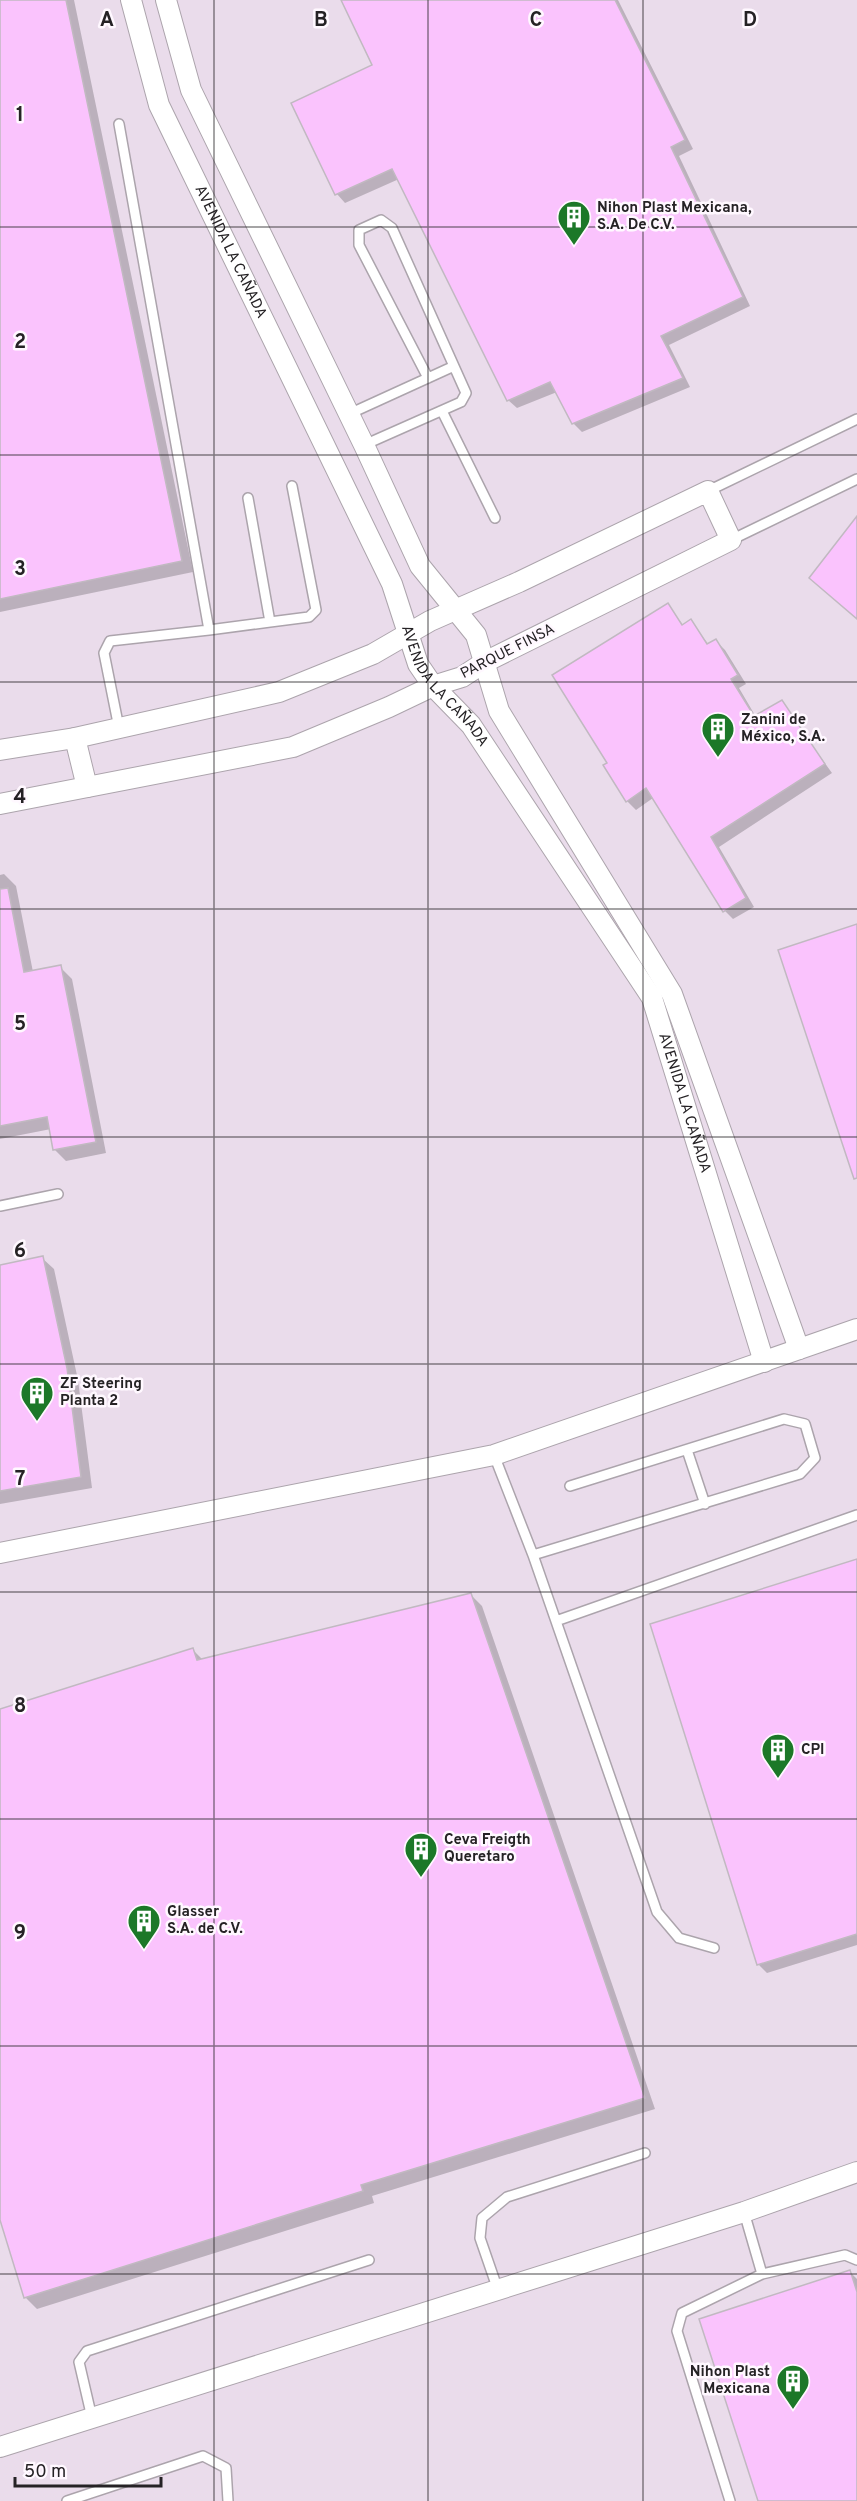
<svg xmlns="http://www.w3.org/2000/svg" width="857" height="2501" viewBox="0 0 857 2501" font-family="Overpass,sans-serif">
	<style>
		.built { fill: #eadceb }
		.shadow { fill: #0003 }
		.building { fill: #fac3fd; stroke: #c1b9c1; stroke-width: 1.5 }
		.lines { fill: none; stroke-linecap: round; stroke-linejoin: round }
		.lane-casing { stroke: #aca4ac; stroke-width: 12 }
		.street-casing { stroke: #aca4ac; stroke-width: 22 }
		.lane { stroke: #fff; stroke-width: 9 }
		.street { stroke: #fff; stroke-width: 20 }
		.grid { fill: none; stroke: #252225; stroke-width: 1.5; stroke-opacity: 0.55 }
		.labels { text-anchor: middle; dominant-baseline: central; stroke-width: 5; stroke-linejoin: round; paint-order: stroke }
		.poi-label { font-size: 15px; font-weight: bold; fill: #252225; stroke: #fff8ff; text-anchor: start }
		.street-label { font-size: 15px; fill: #252225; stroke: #fff8ff }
		.grid-label { font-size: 20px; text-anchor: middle; font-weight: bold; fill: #252225; stroke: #fff8ff; stroke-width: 5; stroke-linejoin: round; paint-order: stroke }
	</style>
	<rect width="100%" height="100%" fill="#f2eaf3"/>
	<path class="built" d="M0,0H857V2501H0Z"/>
	<path class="shadow" d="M0,0H74L193,572L0,612Z
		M343,0H618L693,149L679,156L750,306L669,345L690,387L582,432L573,423L557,392L517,408L508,400L399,179L345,203L337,194L374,66Z
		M667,605L684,626L690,621L709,645L716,641L725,650L746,684L739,688L756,717L781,702L832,773L719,847L754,907L733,919L725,911L653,798L636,810L627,801L609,764Z
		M4,874L16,886L33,972L60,967L72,979L106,1153L66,1161L55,1150L51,1129L0,1139V875Z
		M42,1258L54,1269L78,1380L92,1488L0,1504V1267Z
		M857,1561V1945L767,1973L759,1965L652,1625Z
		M470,1594L482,1606L655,2109L372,2196L374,2203L37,2309L26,2298L0,2215V1710L193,1650L203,1660Z
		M850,2272L857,2279V2501H760Z"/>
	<path class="building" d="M0,0H66L182,561L0,599Z
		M341,0H615L685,140L671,147L743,297L661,336L683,378L572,424L550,382L507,401L392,169L335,195L291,103L372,65Z
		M857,516V619L809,578Z
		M668,603L682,625L691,619L707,644L716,639L738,675L731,679L754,716L782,700L825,764L711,837L746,898L723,912L646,788L626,802L603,765L607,763L552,675Z
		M8,888L24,972L61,965L96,1142L53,1150L47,1117L0,1126V889Z
		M857,924V1178L854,1179L778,950Z
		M43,1256L67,1368L81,1477L0,1491V1265Z
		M857,1559V1934L757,1965L650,1624Z
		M471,1593L645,2098L361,2185L363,2191L24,2298L0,2220V1709L193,1648L197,1660Z
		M850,2270L857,2292V2501H758L699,2319Z"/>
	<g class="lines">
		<defs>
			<path id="lane" d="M442,411L495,518
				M349,414L452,367
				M364,445L461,402L466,393L392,228L381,220L359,230V245L428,378
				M708,491L857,419
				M731,540L857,479
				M270,622L309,617L316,610L292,486
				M209,630L270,622L248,498
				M119,728L104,653L110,641L209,630L119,124
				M0,1206L58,1194
				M687,1450L705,1504
				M494,1455L533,1555L657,1912L679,1938L714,1948
				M533,1555L800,1474L815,1458L805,1424L784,1419L570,1486
				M556,1621L857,1515
				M762,2274L845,2255L857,2260
				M498,2290L480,2238L482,2218L507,2197L645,2153
				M92,2418L79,2362L87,2351L369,2260
				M67,2501L203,2456L226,2468L228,2501
				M730,2501L677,2331L682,2313L762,2274L744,2212"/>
			<g id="street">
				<path id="s1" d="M131,0L159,105L392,584L418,664L433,686L471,725L652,998L764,1362"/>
				<path d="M166,0L191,90L364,445L420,566L476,635L499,711L672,994L799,1349"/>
				<path d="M75,738L87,787"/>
				<path d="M0,750L75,738L279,692L373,654L430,621L519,582L708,491L731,540L485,662L462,677L433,686L389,707L293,747L0,804"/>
				<path d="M0,1553L494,1455L857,1329"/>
				<path d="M0,2447L744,2212L857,2172"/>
			</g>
		</defs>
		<use href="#lane" class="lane-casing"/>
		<use href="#street" class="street-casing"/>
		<use href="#lane" class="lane"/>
		<use href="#street" class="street"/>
	</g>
	<path class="grid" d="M214,0V2501M428,0V2501M643,0V2501M0,227H857M0,455H857M0,682H857M0,909H857M0,1137H857M0,1364H857M0,1592H857M0,1819H857M0,2046H857M0,2274H857"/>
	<defs>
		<symbol id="building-pin" viewBox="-11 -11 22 30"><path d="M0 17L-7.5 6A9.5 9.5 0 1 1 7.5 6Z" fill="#1c7828" stroke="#fff8ff"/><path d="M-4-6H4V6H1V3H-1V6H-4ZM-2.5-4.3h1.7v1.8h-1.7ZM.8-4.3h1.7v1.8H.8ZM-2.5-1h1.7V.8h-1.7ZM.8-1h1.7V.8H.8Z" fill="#fff"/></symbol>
	</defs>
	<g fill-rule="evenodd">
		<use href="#building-pin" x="555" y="198" width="38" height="52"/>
		<use href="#building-pin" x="699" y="710" width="38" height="52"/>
		<use href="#building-pin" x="18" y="1374" width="38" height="52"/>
		<use href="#building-pin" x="759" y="1731" width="38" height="52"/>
		<use href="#building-pin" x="402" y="1830" width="38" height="52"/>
		<use href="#building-pin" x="125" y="1902" width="38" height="52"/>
		<use href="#building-pin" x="774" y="2362" width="38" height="52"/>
	</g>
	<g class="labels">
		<g class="poi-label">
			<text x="597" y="208">Nihon Plast Mexicana,<tspan x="597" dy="17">S.A. De C.V.</tspan></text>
			<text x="741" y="720">Zanini de<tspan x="741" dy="17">México, S.A.</tspan></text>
			<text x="60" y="1384">ZF Steering<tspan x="60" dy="17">Planta 2</tspan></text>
			<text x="801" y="1750">CPI</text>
			<text x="444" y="1840">Ceva Freigth<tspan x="444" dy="17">Queretaro</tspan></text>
			<text x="167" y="1912">Glasser<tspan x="167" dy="17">S.A. de C.V.</tspan></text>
			<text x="770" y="2372" text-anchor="end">Nihon Plast<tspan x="770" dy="17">Mexicana</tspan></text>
		</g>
		<g class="street-label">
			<text stroke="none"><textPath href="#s1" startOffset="272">AVENIDA LA CAÑADA</textPath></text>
			<text transform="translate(508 652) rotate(-27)">PARQUE FINSA</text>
			<text stroke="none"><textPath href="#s1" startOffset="758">AVENIDA LA CAÑADA</textPath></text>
			<text stroke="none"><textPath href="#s1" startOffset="1244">AVENIDA LA CAÑADA</textPath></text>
		</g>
	</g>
	<g class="grid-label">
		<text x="107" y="26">A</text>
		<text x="321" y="26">B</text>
		<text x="536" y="26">C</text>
		<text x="750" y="26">D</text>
		<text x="20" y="121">1</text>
		<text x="20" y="348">2</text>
		<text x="20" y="575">3</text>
		<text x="20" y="803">4</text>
		<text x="20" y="1030">5</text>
		<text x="20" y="1257">6</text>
		<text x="20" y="1485">7</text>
		<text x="20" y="1712">8</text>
		<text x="20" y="1939">9</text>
	</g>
	<path d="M15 2477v9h146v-9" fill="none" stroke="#252225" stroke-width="3"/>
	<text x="24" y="2477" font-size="18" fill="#252225" stroke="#fff8ff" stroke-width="4.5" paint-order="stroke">50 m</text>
</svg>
